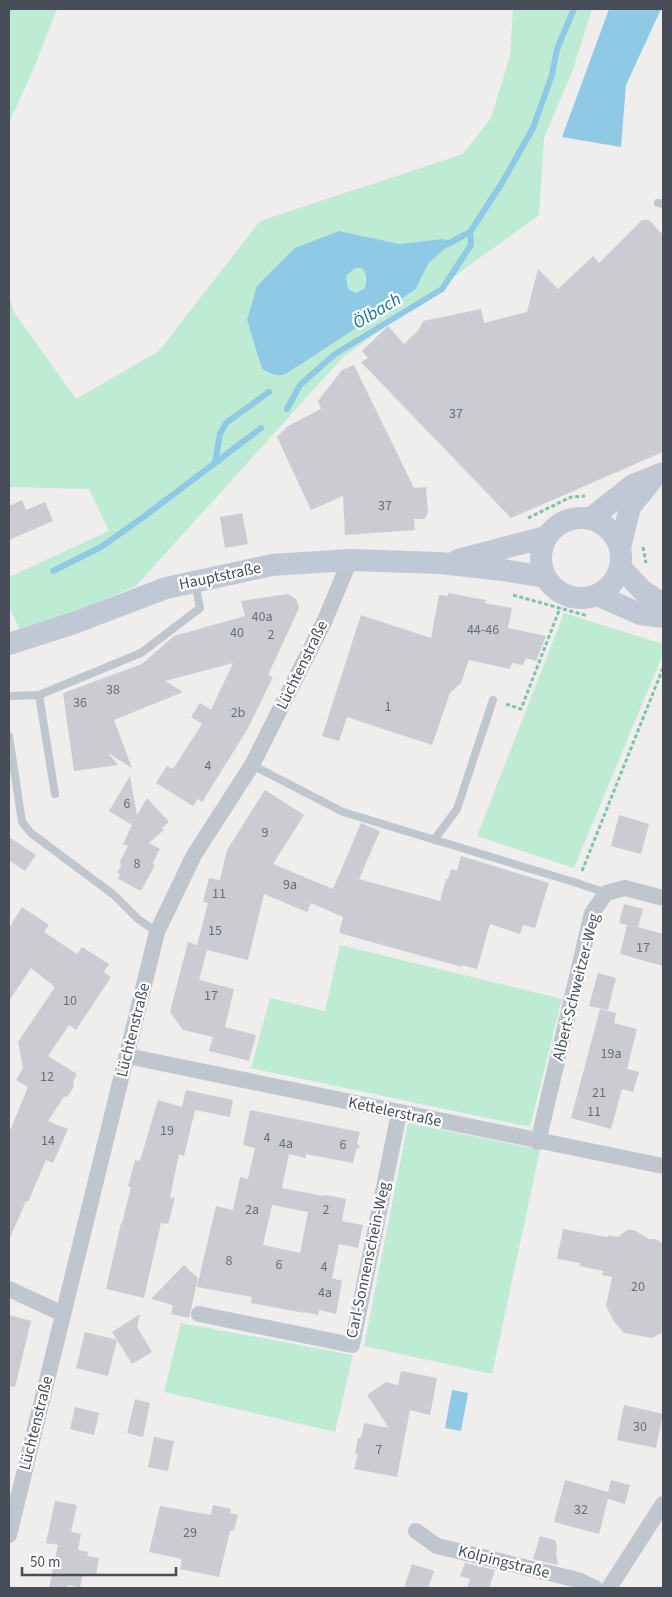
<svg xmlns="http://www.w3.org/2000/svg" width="672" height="1597" viewBox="0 0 672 1597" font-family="'Source Sans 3',sans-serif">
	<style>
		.green { fill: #beebd4; fill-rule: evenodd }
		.water { fill: #8ec9e5; fill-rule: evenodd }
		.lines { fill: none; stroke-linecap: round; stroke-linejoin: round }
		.stream { stroke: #8ec9e5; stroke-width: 6 }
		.building { fill: #caccd1; fill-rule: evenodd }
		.path { stroke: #78c6a8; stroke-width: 3; stroke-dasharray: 4 2.5; stroke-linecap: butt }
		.service { stroke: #bfc6ce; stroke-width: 8 }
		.minor { stroke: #bfc6ce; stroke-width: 16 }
		.secondary { stroke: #c1c8d5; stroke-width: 22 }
		.labels { text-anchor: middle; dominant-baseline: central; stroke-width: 4.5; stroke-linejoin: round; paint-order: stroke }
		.number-label { font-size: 14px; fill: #686e77 }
		.street-label { font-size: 16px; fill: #474e59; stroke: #fff }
		.water-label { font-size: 18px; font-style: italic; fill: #16729c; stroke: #fff }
	</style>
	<rect width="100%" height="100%" fill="#f0eded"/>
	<path class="green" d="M9,9H57L33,70L9,123Z
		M513,9H592L572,72L544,138L539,215L343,357L136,586L22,634L9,607V577L109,531L89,489L9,487V296L14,312L76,399L159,351L260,221L463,154L491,118L510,56ZM442,239L453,242L428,264L416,289L281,376H274L262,369L247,320L375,240L399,244Z
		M362,267L365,272V288L356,293L348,289L346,276L355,268Z
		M564,613L663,644V654L574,868L477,836Z
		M340,945L562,999L530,1127L251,1068L270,998L325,1011Z
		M408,1123L540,1150L492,1374L364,1346Z
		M181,1323L353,1355L335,1432L164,1392Z"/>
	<path class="water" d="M609,9H661L626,85L621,147L562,137Z
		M339,231L399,244L442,239L454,241L428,264L416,289L298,366C281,376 281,380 262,369L247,320L257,286L295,248ZM355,268H362C367,274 366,280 365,288L356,293L348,289L346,276Z
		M452,1390L468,1393L461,1431L445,1428Z"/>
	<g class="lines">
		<path class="stream" d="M448,244L470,232L502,183L533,128L552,75L557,49L574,9
			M287,409L300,385L335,354L442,289L471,245L470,232
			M215,463L261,428
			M53,571L101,547L142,518L215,463L220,434L226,423L269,392"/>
	</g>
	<path class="building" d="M642,220H649L663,235V452L511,518L361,362L368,358L362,351L388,326L404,344L419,330L423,321L481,309L484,323L527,312L538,269L558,289L593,256L599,263Z
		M354,365L414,488L426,487L428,513L424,519H414L415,530L345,535L343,496L311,510L277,437L288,426L321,409L318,401L342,370Z
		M22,500L26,510L45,502L53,521L9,540V506Z
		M242,513L248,544L225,548L220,517Z
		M448,593L486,600L485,603L512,608L508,628L546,636L536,661L526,658L523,665L512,663L510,669L469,660L461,683L450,693L432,745L347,717L339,741L322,736L361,615L431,638L439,595L448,596Z
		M288,594L296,599L299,608L268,675L273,677L247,730L202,802L198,799L193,806L156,783L167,766L173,769L202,724L191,717L200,703L211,710L233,663L165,681L183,692L114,720L132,768L108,753L118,765L74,771L63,693L142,664L174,636L245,616L241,601Z
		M130,776L137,815L147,798L169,822L162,828L164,830L149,843L160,849L153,862L154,867L141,891L118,879L120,874L117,873L121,866L120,861L128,846L123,844L132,825L109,811Z
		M265,790L304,815L273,864L333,889L361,823L380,831L359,879L440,901L446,879H448L451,869L457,871L461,856L549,883L535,928L523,925L520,934L490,924L477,969L462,965V967L339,933L343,917L311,903L307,912L264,894L248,960L207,950L199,980L234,989L225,1027L256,1035L249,1061L209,1051L213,1037L183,1030L170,1012L188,942L197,945L208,903L203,902L209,878L220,880L227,850Z
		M619,815L649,824L641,854L611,846Z
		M9,837L36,855L25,871L9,860Z
		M624,904L643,909L638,927L663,934V966L620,954L627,925L619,923Z
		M22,907L49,925L44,932L77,954L82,947L109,964L104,972L111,977L76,1030L69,1025L48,1056L77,1074L73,1082L74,1086L68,1096L64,1097L48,1121L68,1129L53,1163L46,1160L28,1202L26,1201L9,1240V1133L28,1087L16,1080L23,1068L18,1042L55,987L31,968L9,1001V928Z
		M598,973L616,978L608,1010L589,1006Z
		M600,1009L616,1013L614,1023L637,1029L627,1069L639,1072L633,1092L622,1089L611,1129L571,1118Z
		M186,1090L233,1100L230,1117L195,1110L184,1156L179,1154L170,1197L175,1198L168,1224L161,1223L144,1298L106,1289L121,1223H122L131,1187L128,1186L135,1160L140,1161L158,1100L182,1107Z
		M250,1110L360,1132L357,1143L360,1147L356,1150L353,1163L306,1154V1158L289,1154L282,1187V1188L323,1196L326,1195L346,1199L342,1221L363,1225L358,1248L339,1244L332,1278L342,1281L336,1314L319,1310L318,1315L305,1312V1313L251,1303L252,1297L197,1287L216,1206L233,1210L240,1177L248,1179L255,1148L243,1145ZM272,1205L308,1212L300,1253L263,1245Z
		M563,1229L607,1237L608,1235L618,1237L627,1230H634L649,1239H656L663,1244V1332L652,1338L624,1333L615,1323L606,1306L612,1277L602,1275L603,1271L579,1266L580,1263L557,1259Z
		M184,1265L198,1278L189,1318L171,1314L173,1305L151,1299Z
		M140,1314L137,1327L152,1352L132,1364L112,1332Z
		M9,1315L31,1321L15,1387L9,1386Z
		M85,1332L117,1340L108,1376L76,1368Z
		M401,1371L437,1378L430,1415L410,1410L397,1477L354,1469L358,1454H355L358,1438H361L364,1423L389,1428L367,1395L386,1382L398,1385Z
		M135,1399L150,1403L143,1437L127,1433Z
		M624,1405L663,1414L656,1448L617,1440Z
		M75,1407L99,1413L94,1435L70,1429Z
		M154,1437L174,1441L168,1471L148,1467Z
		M565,1480L608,1492L611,1480L630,1485L625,1504L608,1499L599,1534L554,1522Z
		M55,1501L77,1505L71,1532L81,1534L78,1550L88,1552L87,1556L99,1558L96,1576L83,1573L80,1588L68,1585L67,1588H49L58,1545L46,1543Z
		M213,1505L231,1509L230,1513L238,1515L234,1530L230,1531L219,1577L180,1569L182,1559L149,1552L160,1506L211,1515Z
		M540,1536L555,1540L557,1547L556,1553L558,1565L533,1559Z
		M465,1563L495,1570L489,1588H467L470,1579L460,1576Z
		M412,1564L434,1571L428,1588H404Z"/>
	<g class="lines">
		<path class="path" d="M528,518L571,497L585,496
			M643,547L646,563
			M513,595L588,616
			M506,704L521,709L560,608
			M582,871L663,668"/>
		<path class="service" d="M658,203L663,204
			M9,696L39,695
			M9,736L22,822L31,833L114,895L138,919L157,932
			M252,765L343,812L577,883L606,893
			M55,794L39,695L141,653L200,608L195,583
			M434,840L457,809L493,700"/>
		<path class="minor" d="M127,1056L663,1166
			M538,1142L592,913L606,893L625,888L663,898
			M9,1289L63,1314
			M199,1314L352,1345L399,1113
			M416,1531L437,1546L578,1580L595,1588
			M9,1535L157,932L194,855L252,765L325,620L350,560
			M609,1588L663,1504"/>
		<path class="secondary" d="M541 558a40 40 0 1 1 80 0a40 40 0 1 1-80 0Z
			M590,519L633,485L663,473
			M620,548L630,507L651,481
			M458,560L546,537
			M620,567L643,591L663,604
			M597,595L640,614L663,617
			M9,644L74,623L166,588L272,565L350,560L440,563L503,570L545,577"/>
	</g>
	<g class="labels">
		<g class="number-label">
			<text x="456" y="414">37</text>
			<text x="385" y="506">37</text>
			<text x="262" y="617">40a</text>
			<text x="483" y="630">44-46</text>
			<text x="237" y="633">40</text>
			<text x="271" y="635">2</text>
			<text x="113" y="690">38</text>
			<text x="80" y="703">36</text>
			<text x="388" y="707">1</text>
			<text x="238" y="713">2b</text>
			<text x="208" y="766">4</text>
			<text x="127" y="804">6</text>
			<text x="265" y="833">9</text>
			<text x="137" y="864">8</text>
			<text x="290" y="885">9a</text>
			<text x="219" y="894">11</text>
			<text x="215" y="931">15</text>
			<text x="643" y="948">17</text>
			<text x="211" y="996">17</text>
			<text x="70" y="1001">10</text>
			<text x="611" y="1054">19a</text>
			<text x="47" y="1077">12</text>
			<text x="599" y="1093">21</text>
			<text x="594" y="1112">11</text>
			<text x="167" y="1131">19</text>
			<text x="267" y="1138">4</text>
			<text x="48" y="1141">14</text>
			<text x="286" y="1144">4a</text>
			<text x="343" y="1145">6</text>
			<text x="252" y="1210">2a</text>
			<text x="326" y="1210">2</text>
			<text x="229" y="1261">8</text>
			<text x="279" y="1265">6</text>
			<text x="324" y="1267">4</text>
			<text x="638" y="1287">20</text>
			<text x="325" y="1293">4a</text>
			<text x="640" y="1427">30</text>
			<text x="379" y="1450">7</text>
			<text x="581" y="1510">32</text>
			<text x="190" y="1533">29</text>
		</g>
		<g class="street-label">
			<text transform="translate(220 576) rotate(-12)">Hauptstraße</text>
			<text transform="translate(302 665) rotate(-64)">Lüchtenstraße</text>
			<text transform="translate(576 987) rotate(-76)">Albert-Schweitzer-Weg</text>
			<text transform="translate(133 1030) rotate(-76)">Lüchtenstraße</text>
			<text transform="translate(395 1112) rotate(12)">Kettelerstraße</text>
			<text transform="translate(368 1260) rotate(-78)">Carl-Sonnenschein-Weg</text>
			<text transform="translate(36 1423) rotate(-76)">Lüchtenstraße</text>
			<text transform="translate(504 1562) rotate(14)">Kolpingstraße</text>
		</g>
		<g class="water-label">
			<text transform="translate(377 311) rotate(-31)">Ölbach</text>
		</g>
	</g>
	<rect width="672" height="1597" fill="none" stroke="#474e59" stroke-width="20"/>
	<path d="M22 1567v8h154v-8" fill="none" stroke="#474e59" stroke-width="2.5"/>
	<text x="30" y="1567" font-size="15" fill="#474e59" stroke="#ffffff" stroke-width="4" paint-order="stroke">50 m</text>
</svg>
